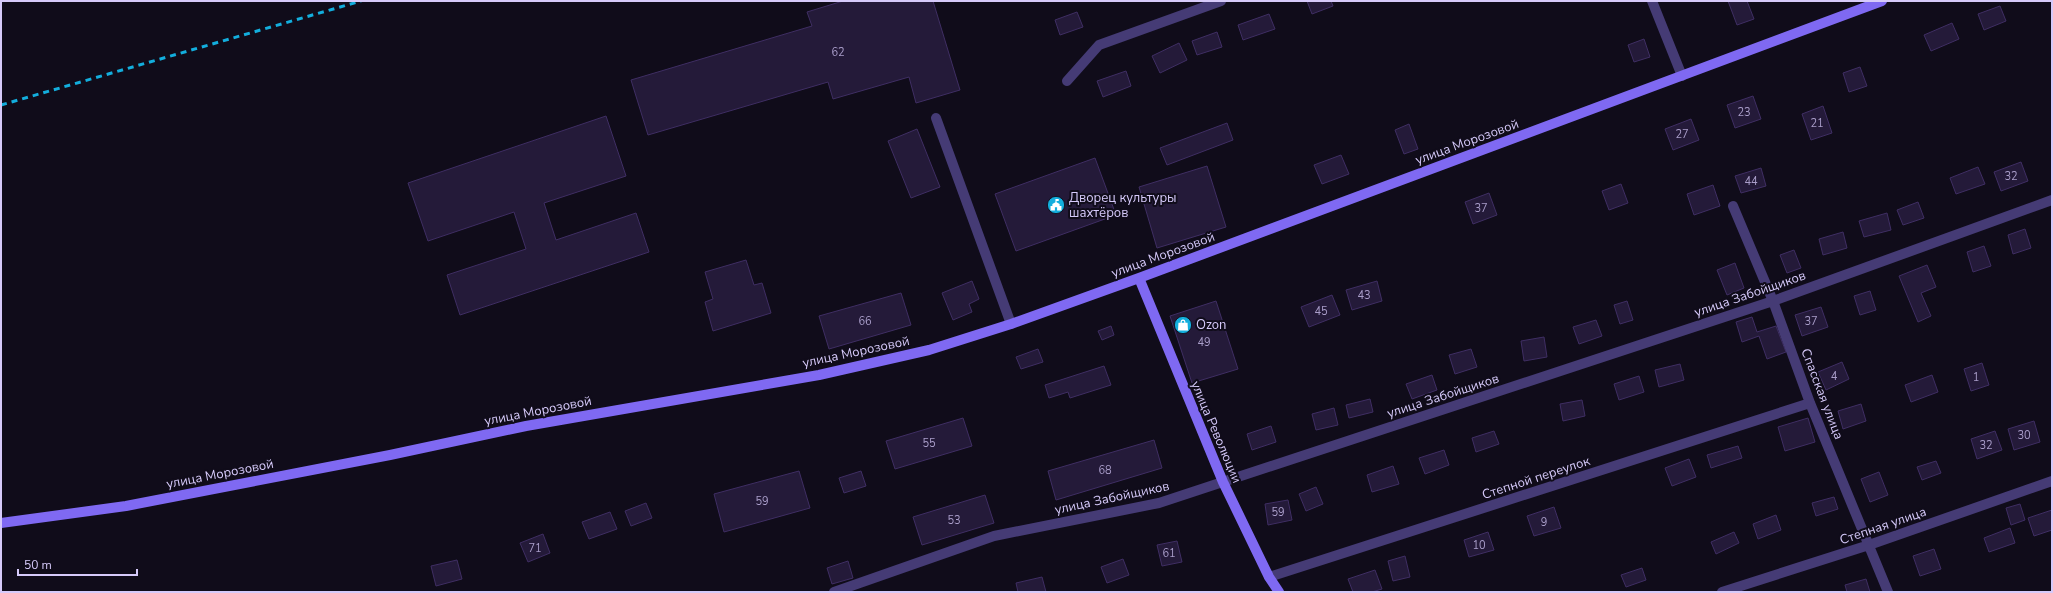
<svg xmlns="http://www.w3.org/2000/svg" width="2053" height="593" viewBox="0 0 2053 593" font-family="'Nunito Sans',sans-serif">
	<style>
		.building { fill: #241a39; stroke: #3f2e63 }
		.lines { fill: none; stroke-linecap: round; stroke-linejoin: round }
		.street { stroke: #453b75; stroke-width: 10 }
		.secondary { stroke: #7f69f2; stroke-width: 10 }
		.rail { stroke: #13aedd; stroke-width: 3; stroke-dasharray: 6 5; stroke-linecap: butt }
		.labels { text-anchor: middle; dominant-baseline: central; stroke-width: 4; stroke-linejoin: round; paint-order: stroke }
		.number-label { font-size: 11px; fill: #aa9eca }
		.street-label { font-size: 13px; fill: #d6cafa; stroke: #100c1a }
		.poi-label { font-size: 13px; fill: #d6cafa; stroke: #100c1a; text-anchor: start }
	</style>
	<rect width="100%" height="100%" fill="#100c1a"/>
	<path class="building" d="M843,1H933L960,90L916,103L909,77L833,99L828,82L648,135L631,80L812,26L807,12Z
		M1307,1H1331L1333,6L1312,14Z
		M1728,1H1747L1754,19L1737,25Z
		M2000,6L2006,21L1984,30L1978,14Z
		M1077,12L1083,27L1060,35L1055,20Z
		M1269,14L1275,29L1243,40L1238,25Z
		M1952,23L1959,39L1931,51L1924,35Z
		M1217,32L1222,47L1197,55L1192,41Z
		M1644,39L1650,57L1634,62L1628,45Z
		M1179,43L1187,60L1160,73L1152,56Z
		M1860,67L1867,86L1849,92L1843,73Z
		M1126,71L1131,86L1103,97L1097,81Z
		M1753,96L1761,119L1735,128L1727,105Z
		M1823,106L1832,133L1811,140L1802,114Z
		M606,116L626,176L544,203L556,240L636,213L649,252L460,315L447,275L526,249L514,212L428,241L408,183Z
		M1691,119L1699,140L1673,150L1665,129Z
		M1227,123L1233,140L1167,165L1160,148Z
		M1409,124L1418,149L1404,154L1395,130Z
		M917,129L940,187L911,198L888,141Z
		M1341,155L1349,174L1322,184L1314,165Z
		M1095,158L1116,215L1016,251L995,194Z
		M2021,162L2028,181L2001,191L1994,172Z
		M1207,166L1226,227L1157,248L1139,187Z
		M1978,167L1985,184L1956,194L1950,178Z
		M1761,168L1766,186L1741,193L1735,176Z
		M1621,184L1628,203L1609,210L1602,191Z
		M1713,185L1720,206L1694,215L1687,194Z
		M1489,193L1497,215L1473,224L1465,202Z
		M1918,202L1924,218L1903,225L1897,210Z
		M1887,213L1891,230L1864,237L1859,221Z
		M2025,229L2031,248L2013,254L2008,235Z
		M1843,232L1847,248L1823,255L1819,239Z
		M1984,246L1991,266L1973,272L1967,252Z
		M1794,250L1801,268L1787,273L1780,255Z
		M746,260L754,285L762,283L771,313L713,331L705,302L713,299L705,272Z
		M1735,263L1744,288L1727,295L1717,270Z
		M1927,265L1936,287L1921,293L1931,316L1918,322L1899,276Z
		M972,281L979,299L969,304L972,312L953,320L942,293Z
		M1377,281L1382,301L1352,310L1346,290Z
		M1870,291L1876,310L1860,315L1854,296Z
		M901,293L911,325L829,349L819,316Z
		M1332,295L1340,315L1309,327L1301,307Z
		M1216,301L1238,369L1192,383L1170,316Z
		M1627,301L1633,320L1620,324L1614,305Z
		M1821,307L1828,327L1802,336L1795,315Z
		M1752,317L1757,332L1776,326L1786,352L1767,359L1759,336L1742,342L1736,322Z
		M1596,320L1602,336L1579,344L1573,327Z
		M1111,326L1114,335L1102,340L1098,331Z
		M1544,337L1547,357L1524,361L1521,341Z
		M1038,349L1043,362L1021,369L1016,357Z
		M1471,349L1477,367L1455,374L1449,355Z
		M1842,362L1849,379L1826,390L1818,372Z
		M1982,363L1989,385L1971,391L1964,369Z
		M1680,364L1684,380L1659,387L1655,370Z
		M1104,366L1111,385L1070,398L1068,392L1049,398L1045,385Z
		M1432,375L1437,390L1412,399L1406,384Z
		M1932,375L1938,392L1911,402L1905,385Z
		M1639,376L1644,392L1619,400L1614,384Z
		M1370,399L1373,412L1349,418L1346,405Z
		M1582,400L1585,416L1563,421L1560,404Z
		M1861,404L1866,421L1843,429L1838,411Z
		M1334,408L1338,425L1316,430L1312,414Z
		M963,418L972,446L895,469L886,441Z
		M1808,418L1815,442L1785,451L1778,427Z
		M2034,421L2040,442L2014,450L2008,429Z
		M1271,426L1276,442L1252,450L1247,434Z
		M1494,431L1499,444L1476,452L1472,438Z
		M1995,431L2002,450L1977,459L1971,439Z
		M1154,440L1162,468L1056,500L1048,471Z
		M1738,446L1742,458L1711,468L1707,455Z
		M1444,450L1449,465L1425,474L1419,458Z
		M1689,459L1696,477L1672,486L1665,468Z
		M1936,461L1941,473L1922,480L1917,467Z
		M1393,466L1399,484L1372,492L1367,475Z
		M799,471L810,508L724,532L714,494Z
		M861,471L866,486L844,493L839,478Z
		M1879,472L1888,495L1870,502L1861,479Z
		M1316,487L1323,504L1306,511L1299,494Z
		M985,495L994,523L922,545L913,517Z
		M1834,497L1838,509L1816,516L1812,503Z
		M1288,500L1292,520L1268,525L1265,504Z
		M646,503L652,518L631,526L625,511Z
		M2020,504L2025,520L2011,525L2006,508Z
		M1554,507L1561,528L1534,536L1527,516Z
		M2052,510V530L2034,536L2028,518Z
		M610,512L617,529L589,539L582,522Z
		M1776,515L1781,530L1758,539L1753,524Z
		M2010,528L2015,543L1989,552L1984,538Z
		M1488,532L1494,550L1469,557L1464,540Z
		M1734,532L1739,543L1716,554L1711,542Z
		M543,534L550,553L528,562L520,543Z
		M1177,541L1182,562L1162,566L1157,545Z
		M1934,549L1941,569L1920,576L1913,556Z
		M1405,556L1410,577L1393,581L1388,561Z
		M1123,559L1129,575L1107,583L1101,567Z
		M457,560L462,579L436,586L431,566Z
		M848,561L853,578L832,584L827,568Z
		M1642,568L1646,580L1626,587L1621,575Z
		M1375,570L1382,589L1372,592H1353L1348,579Z
		M1042,577L1046,592H1018L1016,583Z
		M1866,579L1870,592H1847L1845,585Z"/>
	<g class="lines">
		<path class="street" d="M1652,1L1682,76
			M1067,81L1099,45L1221,1
			M936,118L1011,324
			M1733,206L1773,301L1810,403L1888,592
			M1269,577L1810,403
			M834,592L994,536L1159,503L1773,301L2052,200
			M1722,592L1869,545L2052,481"/>
		<path class="secondary" d="M1139,278L1223,482L1269,577L1279,592
			M1,523L126,506L390,455L526,426L819,375L929,350L1011,324L1139,278L1882,1"/>
		<path class="rail" d="M1,105L361,1"/>
	</g>
	<defs>
		<symbol id="civic-disc" viewBox="-11 -11 22 22"><circle r="9.5" fill="#13aedd" stroke="#100c1a"/><path d="M-.6-6.5H3V-4.5H.6V-3L4-1V1h2V6H-6V1h2V-1L-.6-3ZM-1.2 2.5V6h2.4V2.5Z" fill="#fff"/></symbol>
		<symbol id="shop-disc" viewBox="-11 -11 22 22"><circle r="9.5" fill="#13aedd" stroke="#100c1a"/><path d="M-5-2.5h2.3a2.7 3.5 0 0 1 5.4 0H5L5.5 6h-11ZM-1.5-2.5h3a1.5 2.3 0 0 0-3 0Z" fill="#fff"/></symbol>
	</defs>
	<g fill-rule="evenodd">
		<use href="#civic-disc" x="1046" y="195" width="20" height="20"/>
		<use href="#shop-disc" x="1173" y="315" width="20" height="20"/>
	</g>
	<g class="labels">
		<g class="number-label">
			<text x="838" y="52">62</text>
			<text x="1744" y="112">23</text>
			<text x="1817" y="123">21</text>
			<text x="1682" y="134">27</text>
			<text x="2011" y="176">32</text>
			<text x="1751" y="181">44</text>
			<text x="1481" y="208">37</text>
			<text x="1364" y="295">43</text>
			<text x="1321" y="311">45</text>
			<text x="865" y="321">66</text>
			<text x="1811" y="321">37</text>
			<text x="1204" y="342">49</text>
			<text x="1834" y="376">4</text>
			<text x="1976" y="377">1</text>
			<text x="2024" y="435">30</text>
			<text x="929" y="443">55</text>
			<text x="1986" y="445">32</text>
			<text x="1105" y="470">68</text>
			<text x="762" y="501">59</text>
			<text x="1278" y="512">59</text>
			<text x="954" y="520">53</text>
			<text x="1544" y="522">9</text>
			<text x="1479" y="545">10</text>
			<text x="535" y="548">71</text>
			<text x="1169" y="553">61</text>
		</g>
		<g class="street-label">
			<text transform="translate(1467 142) rotate(-20)">улица Морозовой</text>
			<text transform="translate(1163 255) rotate(-20)">улица Морозовой</text>
			<text transform="translate(1750 294) rotate(-19)">улица Забойщиков</text>
			<text transform="translate(856 352) rotate(-12)">улица Морозовой</text>
			<text transform="translate(1822 394) rotate(69)">Спасская улица</text>
			<text transform="translate(1443 396) rotate(-18)">улица Забойщиков</text>
			<text transform="translate(538 411) rotate(-11)">улица Морозовой</text>
			<text transform="translate(1216 432) rotate(67)">улица Революции</text>
			<text transform="translate(220 474) rotate(-11)">улица Морозовой</text>
			<text transform="translate(1536 478) rotate(-18)">Степной переулок</text>
			<text transform="translate(1112 498) rotate(-12)">улица Забойщиков</text>
			<text transform="translate(1883 526) rotate(-19)">Степная улица</text>
		</g>
		<g class="poi-label">
			<text x="1069" y="198">Дворец культуры<tspan x="1069" dy="15">шахтёров</tspan></text>
			<text x="1196" y="325">Ozon</text>
		</g>
	</g>
	<rect width="2053" height="593" fill="none" stroke="#d6cafa" stroke-width="4"/>
	<path d="M18 569v6h119v-6" fill="none" stroke="#d6cafa" stroke-width="2"/>
	<text x="24" y="569" font-size="12" fill="#d6cafa" stroke="#100c1a" stroke-width="3" paint-order="stroke">50 m</text>
</svg>
